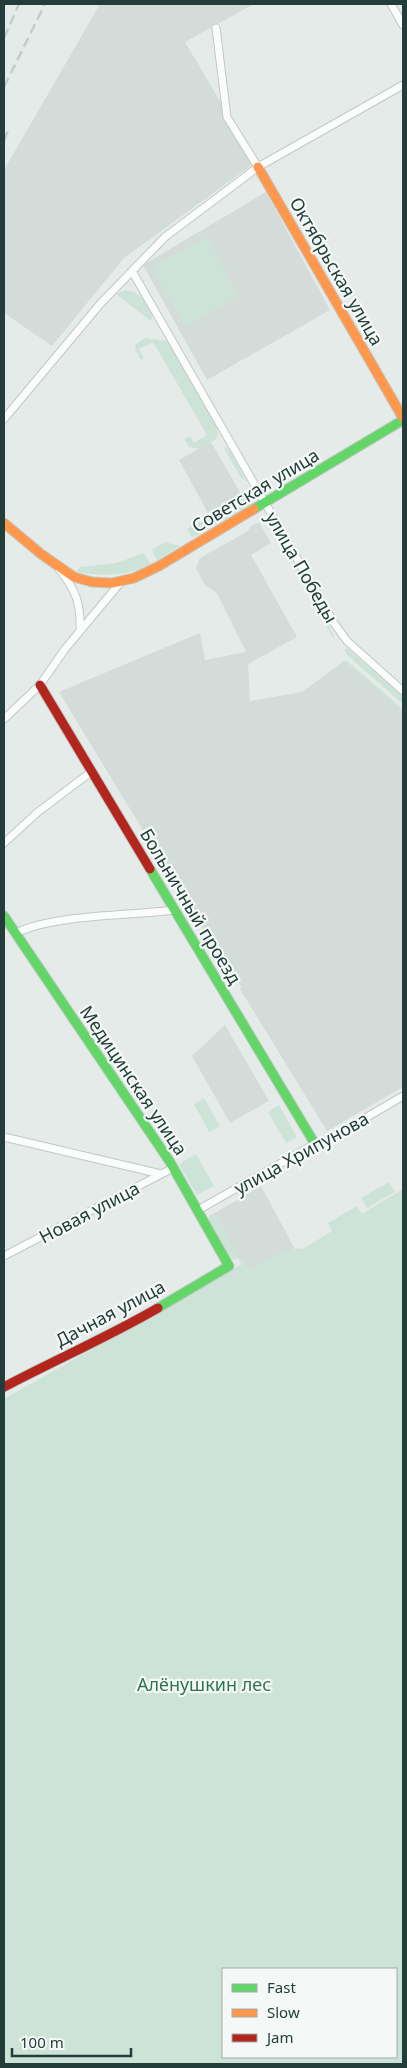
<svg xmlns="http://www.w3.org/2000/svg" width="407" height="2068" viewBox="0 0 407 2068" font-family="'Noto Sans',sans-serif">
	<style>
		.built { fill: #d3dcd9 }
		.green { fill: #cee3d8; fill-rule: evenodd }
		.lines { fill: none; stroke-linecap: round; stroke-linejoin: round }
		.street-casing { stroke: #c2c8c6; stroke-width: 9 }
		.fast-casing { stroke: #c1c8c6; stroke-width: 11 }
		.slow-casing { stroke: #c1c8c6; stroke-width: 11 }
		.jam-casing { stroke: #c1c8c6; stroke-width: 11 }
		.street { stroke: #fbfcfc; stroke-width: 7 }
		.fast { stroke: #63d668; stroke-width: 9 }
		.slow { stroke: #ff974d; stroke-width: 9 }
		.jam { stroke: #b3261e; stroke-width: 9 }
		.rail { stroke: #c7ccca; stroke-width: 2.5; stroke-dasharray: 10 5; stroke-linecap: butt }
		.labels { text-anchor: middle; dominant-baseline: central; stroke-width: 4.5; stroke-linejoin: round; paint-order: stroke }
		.street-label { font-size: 18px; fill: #233e3a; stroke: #f4f9f7 }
		.park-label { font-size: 18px; fill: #2e7452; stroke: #f4f9f7 }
	</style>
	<rect width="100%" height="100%" fill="#e5ebe9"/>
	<path class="built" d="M100,4H254L185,42L256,162L124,258L52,346L4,313V170Z
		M266,192L330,310L207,380L143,265Z
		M211,442L241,494L208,513L179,460Z
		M259,522L271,543L251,555L297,637L248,664L250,701L302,692L344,661L403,712V1087L327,1131L240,989L242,988L235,977L231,979L216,952L220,950L217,944L213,946L59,692L200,633L205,660L246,652L217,593L205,585L196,568L200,558L250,530L249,527Z
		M225,1025L269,1101L230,1123L192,1056Z
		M261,1186L295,1249L254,1272L242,1265L213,1214Z"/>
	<path class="green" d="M206,237L239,296L185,326L152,267Z
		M125,290C138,290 151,305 152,318L151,321L116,294Z
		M145,338L167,341L216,425L218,434L216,439L199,449L189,447L184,439L190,436L194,443L207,435L153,342L139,349L144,358L141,360L135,350L136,344Z
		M223,446L229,449L246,481L241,478Z
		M246,497L251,505L192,538L187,529Z
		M165,542L180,546L157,560L152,550Z
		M144,553L150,564C126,577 102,576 76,572L80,567L116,563Z
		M294,564L335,637L333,638L292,565Z
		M347,648L403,697V704L347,655L344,650Z
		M346,660L403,709V712L344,662Z
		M204,1098L220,1126L209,1132L194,1104Z
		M279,1105L297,1137L286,1143L268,1112Z
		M196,1154L214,1186L197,1195L179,1164Z
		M389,1182L395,1192L367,1208L361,1198Z
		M403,1189V2064H4V1399L244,1263L252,1268L285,1250L287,1253L297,1248L303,1249L332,1231L328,1223L357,1206L362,1214ZM223,1969H396V2057H223Z
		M212,1214L217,1216L239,1256L236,1259H232L229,1256L209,1220V1216Z"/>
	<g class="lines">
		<defs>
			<path id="street" d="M391,4L403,25
				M216,28L227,117L258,167
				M132,271L334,623L347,641L403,691
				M4,419L101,303L165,237L258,167L403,85
				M59,569C76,590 81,604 80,631
				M4,719L40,685L65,649L120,583
				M4,843L38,812L91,772
				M16,933C56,914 128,916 174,910
				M4,1137L161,1174
				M198,1210L315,1144L319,1145L403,1096
				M4,1256L173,1168"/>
			<path id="fast" d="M254,509L403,420
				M150,869L315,1144
				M4,916L170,1162L229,1266L158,1308"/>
			<path id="slow" d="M258,167L403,418
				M4,523L41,554L74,577L92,582L112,583L134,578L159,566L254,509"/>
			<path id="jam" d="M40,685L150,869
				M4,1387C55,1360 108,1337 158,1308"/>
		</defs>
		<use href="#street" class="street-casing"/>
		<use href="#fast" class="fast-casing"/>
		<use href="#slow" class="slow-casing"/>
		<use href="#jam" class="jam-casing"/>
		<use href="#street" class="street"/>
		<use href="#fast" class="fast"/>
		<use href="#slow" class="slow"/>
		<use href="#jam" class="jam"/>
		<path class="rail" d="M4,6L5,4
			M4,38L19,4
			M4,87L45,4
			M4,141L9,128"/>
	</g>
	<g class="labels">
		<g class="street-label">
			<text transform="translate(337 271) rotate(60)">Октябрьская улица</text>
			<text transform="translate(255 490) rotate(-31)">Советская улица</text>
			<text transform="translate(302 567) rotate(60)">улица Победы</text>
			<text transform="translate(191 906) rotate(59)">Больничный проезд</text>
			<text transform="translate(134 1080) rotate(56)">Медицинская улица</text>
			<text transform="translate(301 1153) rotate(-29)">улица Хрипунова</text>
			<text transform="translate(89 1212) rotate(-28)">Новая улица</text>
			<text transform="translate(110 1313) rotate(-28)">Дачная улица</text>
		</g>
		<g class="park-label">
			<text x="204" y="1684">Алёнушкин лес</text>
		</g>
	</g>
	<rect width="407" height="2068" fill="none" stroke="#233e3a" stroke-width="10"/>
	<rect x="222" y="1968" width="175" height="90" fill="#f4f9f7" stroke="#a0aeab"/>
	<rect x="232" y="1984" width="25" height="8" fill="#63d668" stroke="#a0aeab"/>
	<text x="267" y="1993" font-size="15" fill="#233e3a">Fast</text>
	<rect x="232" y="2009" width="25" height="8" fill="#ff974d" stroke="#a0aeab"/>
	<text x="267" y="2018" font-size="15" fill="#233e3a">Slow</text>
	<rect x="232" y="2034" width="25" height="8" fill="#b3261e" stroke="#a0aeab"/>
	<text x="267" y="2043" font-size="15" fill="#233e3a">Jam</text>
	<path d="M12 2048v8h119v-8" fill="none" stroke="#233e3a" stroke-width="2.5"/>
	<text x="20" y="2048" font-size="15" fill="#233e3a" stroke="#f4f9f7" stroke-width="4" paint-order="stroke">100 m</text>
</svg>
